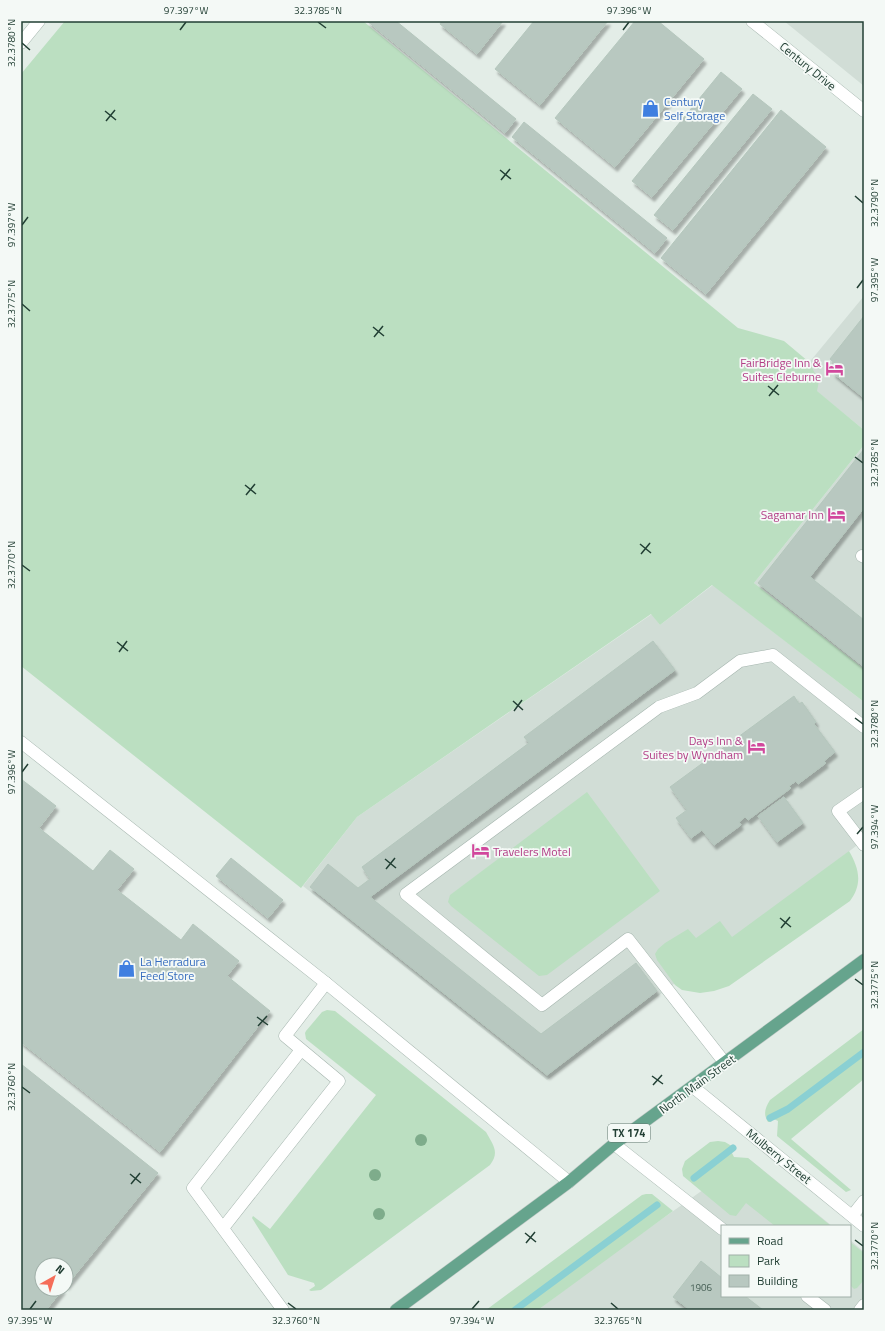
<svg xmlns="http://www.w3.org/2000/svg" width="885" height="1331" viewBox="0 0 885 1331" font-family="'Titillium Web',sans-serif">
	<style>
		.built { fill: #d1ddd6 }
		.green { fill: #bbdfc1 }
		.lines { fill: none; stroke-linecap: round; stroke-linejoin: round }
		.stream { stroke: #8ad0d3; stroke-width: 7 }
		.building { fill: #b8c8c0; stroke: #b5c7bd; filter: url(#shadow) }
		.lane-casing { stroke: #a5b5ae; stroke-width: 13 }
		.street-casing { stroke: #a5b5ae; stroke-width: 13 }
		.primary-casing { stroke: #c1c9c6; stroke-width: 13 }
		.lane { stroke: #fff; stroke-width: 12 }
		.street { stroke: #fff; stroke-width: 12 }
		.primary { stroke: #66a48d; stroke-width: 12 }
		.tree { fill: #7eac8b }
		.ticks { fill: none; stroke: #223f34; stroke-width: 1.5 }
		.labels { text-anchor: middle; dominant-baseline: central; stroke-width: 3.5; stroke-linejoin: round; paint-order: stroke }
		.number-label { font-size: 10px; fill: #486157 }
		.shield { fill: #f4f9f6; stroke: #61776e; stroke-width: 1 }
		.shield-label { font-size: 11px; font-weight: bold; fill: #223f34 }
		.street-label { font-size: 12px; fill: #223f34; stroke: #f4f9f6 }
		.shop-label { font-size: 12px; fill: #366cbe; stroke: #f4f9f6; text-anchor: start }
		.hotel-label { font-size: 12px; fill: #b23c85; stroke: #f4f9f6; text-anchor: end }
		.neatline { fill: none; stroke: #223f34; stroke-width: 1.5 }
		.ticks-label { font-size: 10px; text-anchor: middle; fill: #223f34 }
	</style>
	<defs>
		<filter id="shadow"><feDropShadow dx="2.5" dy="4.5" stdDeviation="1" flood-color="#0004"/></filter>
	</defs>
	<rect width="100%" height="100%" fill="#e3ede7"/>
	<path class="built" d="M784,21H864V86Z
		M864,296V430L798,376Z
		M864,445V669L754,583Z
		M713,585L864,702V840L547,1080L303,886L357,817L652,614L660,625Z
		M748,1158L832,1226H722V1296H850V1240L864,1252V1310H538L607,1258Z"/>
	<path class="green" d="M65,21H363L738,328L784,341L809,362L819,381L817,391L864,430V445L754,583L864,669V702L712,585L660,625L651,614L357,817L301,888L21,666V74Z
		M587,792L660,891L547,975L539,976L451,906L448,902L450,895Z
		M849,851C859,868 863,884 850,901L729,986L714,991L700,993L682,990L675,985L657,960L655,954L658,949L665,943L688,929L696,938L720,921L732,937Z
		M327,1010L335,1011L486,1132C493,1145 500,1152 490,1165L321,1290L311,1291L309,1290L315,1286L314,1283L288,1275L252,1218L253,1216L270,1229L376,1095L306,1039L305,1033L306,1031L322,1012Z
		M864,1029V1079L791,1139L851,1190L846,1192L777,1136L778,1121L770,1117L769,1119L772,1121L770,1122H768C763,1114 765,1108 770,1100Z
		M718,1141L725,1142L735,1148L731,1151L734,1157L748,1158L831,1226H775L746,1203L736,1216L730,1215L683,1176L682,1169L685,1161L710,1142Z
		M646,1194H652L673,1211L538,1310H486L642,1195Z
		M850,1242L864,1253V1280L857,1288L854,1289L850,1285Z"/>
	<g class="lines">
		<path class="stream" d="M770,1118L788,1109L864,1052
			M694,1178L733,1148
			M515,1310L657,1205"/>
	</g>
	<path class="building" d="M367,21H396L516,119L505,133Z
		M442,21H503L477,54L440,24Z
		M534,21H608L540,105L495,69Z
		M635,21H658L704,59L615,167L555,118Z
		M721,72L742,89L652,197L632,181Z
		M753,94L772,109L673,230L654,215Z
		M781,110L826,147L706,294L661,258Z
		M524,122L667,238L655,253L512,137Z
		M864,316V398L833,373L838,366L830,359Z
		M864,449V508L810,577L864,620V667L758,583Z
		M653,641L675,670L370,897L541,1034L636,963L657,991L547,1075L310,887L328,864L358,888L370,879L362,867L529,743L524,737Z
		M794,696L799,704L802,702L816,722L814,724L835,752L824,761L826,763L798,784L796,781L789,786L791,788L748,820L745,817L739,822L741,825L714,845L702,830L691,838L676,818L687,810L670,787Z
		M21,779L56,806L39,828L93,871L110,850L134,869L117,890L181,940L193,924L239,961L227,976L270,1011L160,1152L21,1042Z
		M784,797L803,823L777,842L758,816Z
		M231,858L283,900L268,918L216,876Z
		M21,1064L158,1173L66,1286V1265H42V1289H63L46,1310H21Z
		M701,1261L722,1278V1296H745L763,1310H690L673,1297Z"/>
	<g class="lines">
		<defs>
			<path id="lane" d="M862,556L864,557
				M864,793L838,811L864,845
				M725,1063L628,939L542,1005L406,894L659,707L697,693L740,661L773,655L864,727
				M614,1144L722,1229
				M852,1216L864,1201
				M223,1228L339,1081L285,1036L326,983
				M807,1296L825,1310
				M283,1310L193,1188L301,1050
				M860,1310L864,1305"/>
			<path id="street" d="M752,21L864,111
				M21,43L39,21
				M21,742L326,983L569,1182
				M693,1087L864,1226"/>
			<path id="primary" d="M396,1310L569,1182L614,1144L864,960"/>
		</defs>
		<use href="#lane" class="lane-casing"/>
		<use href="#street" class="street-casing"/>
		<use href="#primary" class="primary-casing"/>
		<use href="#lane" class="lane"/>
		<use href="#street" class="street"/>
		<use href="#primary" class="primary"/>
	</g>
	<g class="tree">
		<circle cx="421" cy="1140" r="6"/>
		<circle cx="375" cy="1175" r="6"/>
		<circle cx="379" cy="1214" r="6"/>
	</g>
	<path class="ticks" d="M318,22L326,28M180,30L186,22M623,30L629,22M22,43L30,50M105,111L116,120M106,121L115,110M500,170L511,179M501,180L510,169M855,196L863,203M22,225L28,217M857,288L863,280M22,304L30,311M373,327L384,336M374,337L383,326M768,386L779,395M769,396L778,385M855,457L863,463M245,485L256,494M246,495L255,484M640,544L651,553M641,554L650,543M22,565L30,571M117,642L128,651M119,652L127,641M513,701L523,710M514,711L522,700M855,718L863,724M22,772L28,764M857,834L863,827M385,859L396,868M386,869L395,858M780,918L791,927M781,928L790,917M855,979L863,985M257,1017L268,1025M258,1026L267,1016M652,1076L663,1084M653,1085L662,1075M22,1087L30,1093M130,1174L141,1183M131,1184L140,1173M525,1233L536,1242M855,1240L863,1246M526,1243L535,1232M288,1303L296,1309M611,1303L618,1309M30,1309L36,1301M472,1309L479,1301"/>
	<defs>
		<symbol id="shop-bare" viewBox="-9 -9 18 18"><path d="M-5-2.5h2.3a2.7 3.5 0 0 1 5.4 0H5L5.5 6h-11ZM-1.5-2.5h3a1.5 2.3 0 0 0-3 0Z" fill="#3f7fe0" stroke="#f4f9f6" stroke-width="2.5" paint-order="stroke"/></symbol>
		<symbol id="hotel-bare" viewBox="-9 -9 18 18"><path d="M-6-4.5h1.5V1H6V5H4.5V3h-9V5H-6ZM-4 0a1.8 1.8 0 1 1 3.6 0ZM.5 0V-2.5h3Q6-2.5 6 0Z" fill="#d1479c" stroke="#f4f9f6" stroke-width="2.5" paint-order="stroke"/></symbol>
	</defs>
	<g fill-rule="evenodd">
		<use href="#shop-bare" x="638" y="96" width="25" height="25"/>
		<use href="#hotel-bare" x="822" y="356" width="25" height="25"/>
		<use href="#hotel-bare" x="824" y="502" width="25" height="25"/>
		<use href="#hotel-bare" x="744" y="734" width="25" height="25"/>
		<use href="#hotel-bare" x="468" y="838" width="25" height="25"/>
		<use href="#shop-bare" x="114" y="956" width="25" height="25"/>
	</g>
	<g class="labels">
		<g class="number-label">
			<text x="701" y="1287">1906</text>
		</g>
		<rect class="shield" x="608" y="1124" width="42" height="18" rx="3"/>
		<g class="shield-label">
			<text x="629" y="1133">TX 174</text>
		</g>
		<g class="street-label">
			<text transform="translate(808 66) rotate(39)">Century Drive</text>
			<text transform="translate(697 1084) rotate(-36)">North Main Street</text>
			<text transform="translate(779 1156) rotate(39)">Mulberry Street</text>
		</g>
		<g class="shop-label">
			<text x="664" y="101">Century<tspan x="664" dy="14">Self Storage</tspan></text>
			<text x="140" y="961">La Herradura<tspan x="140" dy="14">Feed Store</tspan></text>
		</g>
		<g class="hotel-label">
			<text x="821" y="362">FairBridge Inn &amp;<tspan x="821" dy="14">Suites Cleburne</tspan></text>
			<text x="824" y="514">Sagamar Inn</text>
			<text x="743" y="740">Days Inn &amp;<tspan x="743" dy="14">Suites by Wyndham</tspan></text>
			<text x="493" y="851" text-anchor="start">Travelers Motel</text>
		</g>
	</g>
	<rect width="885" height="1331" fill="none" stroke="#f4f9f6" stroke-width="44"/>
	<rect x="721" y="1225" width="130" height="72" fill="#f4f9f6" stroke="#a0afa8"/>
	<rect x="729" y="1238" width="20" height="6" fill="#66a48d" stroke="#a0afa8"/>
	<text x="757" y="1245" font-size="12" fill="#223f34">Road</text>
	<rect x="729" y="1255" width="20" height="12" fill="#bbdfc1" stroke="#a0afa8"/>
	<text x="757" y="1265" font-size="12" fill="#223f34">Park</text>
	<rect x="729" y="1275" width="20" height="12" fill="#b8c8c0" stroke="#a0afa8"/>
	<text x="757" y="1285" font-size="12" fill="#223f34">Building</text>
	<g transform="translate(54 1277) rotate(39)"><circle r="19" fill="#f4f9f6" stroke="#a0afa8"/>
	<path d="M0-3L7 15L0 10L-7 15Z" fill="#f56d59"/>
	<text y="-6" font-size="11" font-weight="bold" text-anchor="middle" fill="#223f34">N</text>
	</g>
	<rect x="22" y="22" width="841" height="1287" class="neatline"/>
	<g class="ticks-label">
		<text x="186" y="14">97.397°W</text>
		<text x="318" y="14">32.3785°N</text>
		<text x="629" y="14">97.396°W</text>
		<text transform="translate(11 43) rotate(-90)" y="4">32.3780°N</text>
		<text transform="translate(874 203) rotate(-90)" y="4">32.3790°N</text>
		<text transform="translate(11 225) rotate(-90)" y="4">97.397°W</text>
		<text transform="translate(874 280) rotate(-90)" y="4">97.395°W</text>
		<text transform="translate(11 304) rotate(-90)" y="4">32.3775°N</text>
		<text transform="translate(874 463) rotate(-90)" y="4">32.3785°N</text>
		<text transform="translate(11 565) rotate(-90)" y="4">32.3770°N</text>
		<text transform="translate(874 724) rotate(-90)" y="4">32.3780°N</text>
		<text transform="translate(11 772) rotate(-90)" y="4">97.396°W</text>
		<text transform="translate(874 827) rotate(-90)" y="4">97.394°W</text>
		<text transform="translate(874 985) rotate(-90)" y="4">32.3775°N</text>
		<text transform="translate(11 1087) rotate(-90)" y="4">32.3760°N</text>
		<text transform="translate(874 1246) rotate(-90)" y="4">32.3770°N</text>
		<text x="30" y="1324">97.395°W</text>
		<text x="296" y="1324">32.3760°N</text>
		<text x="472" y="1324">97.394°W</text>
		<text x="618" y="1324">32.3765°N</text>
	</g>
</svg>
